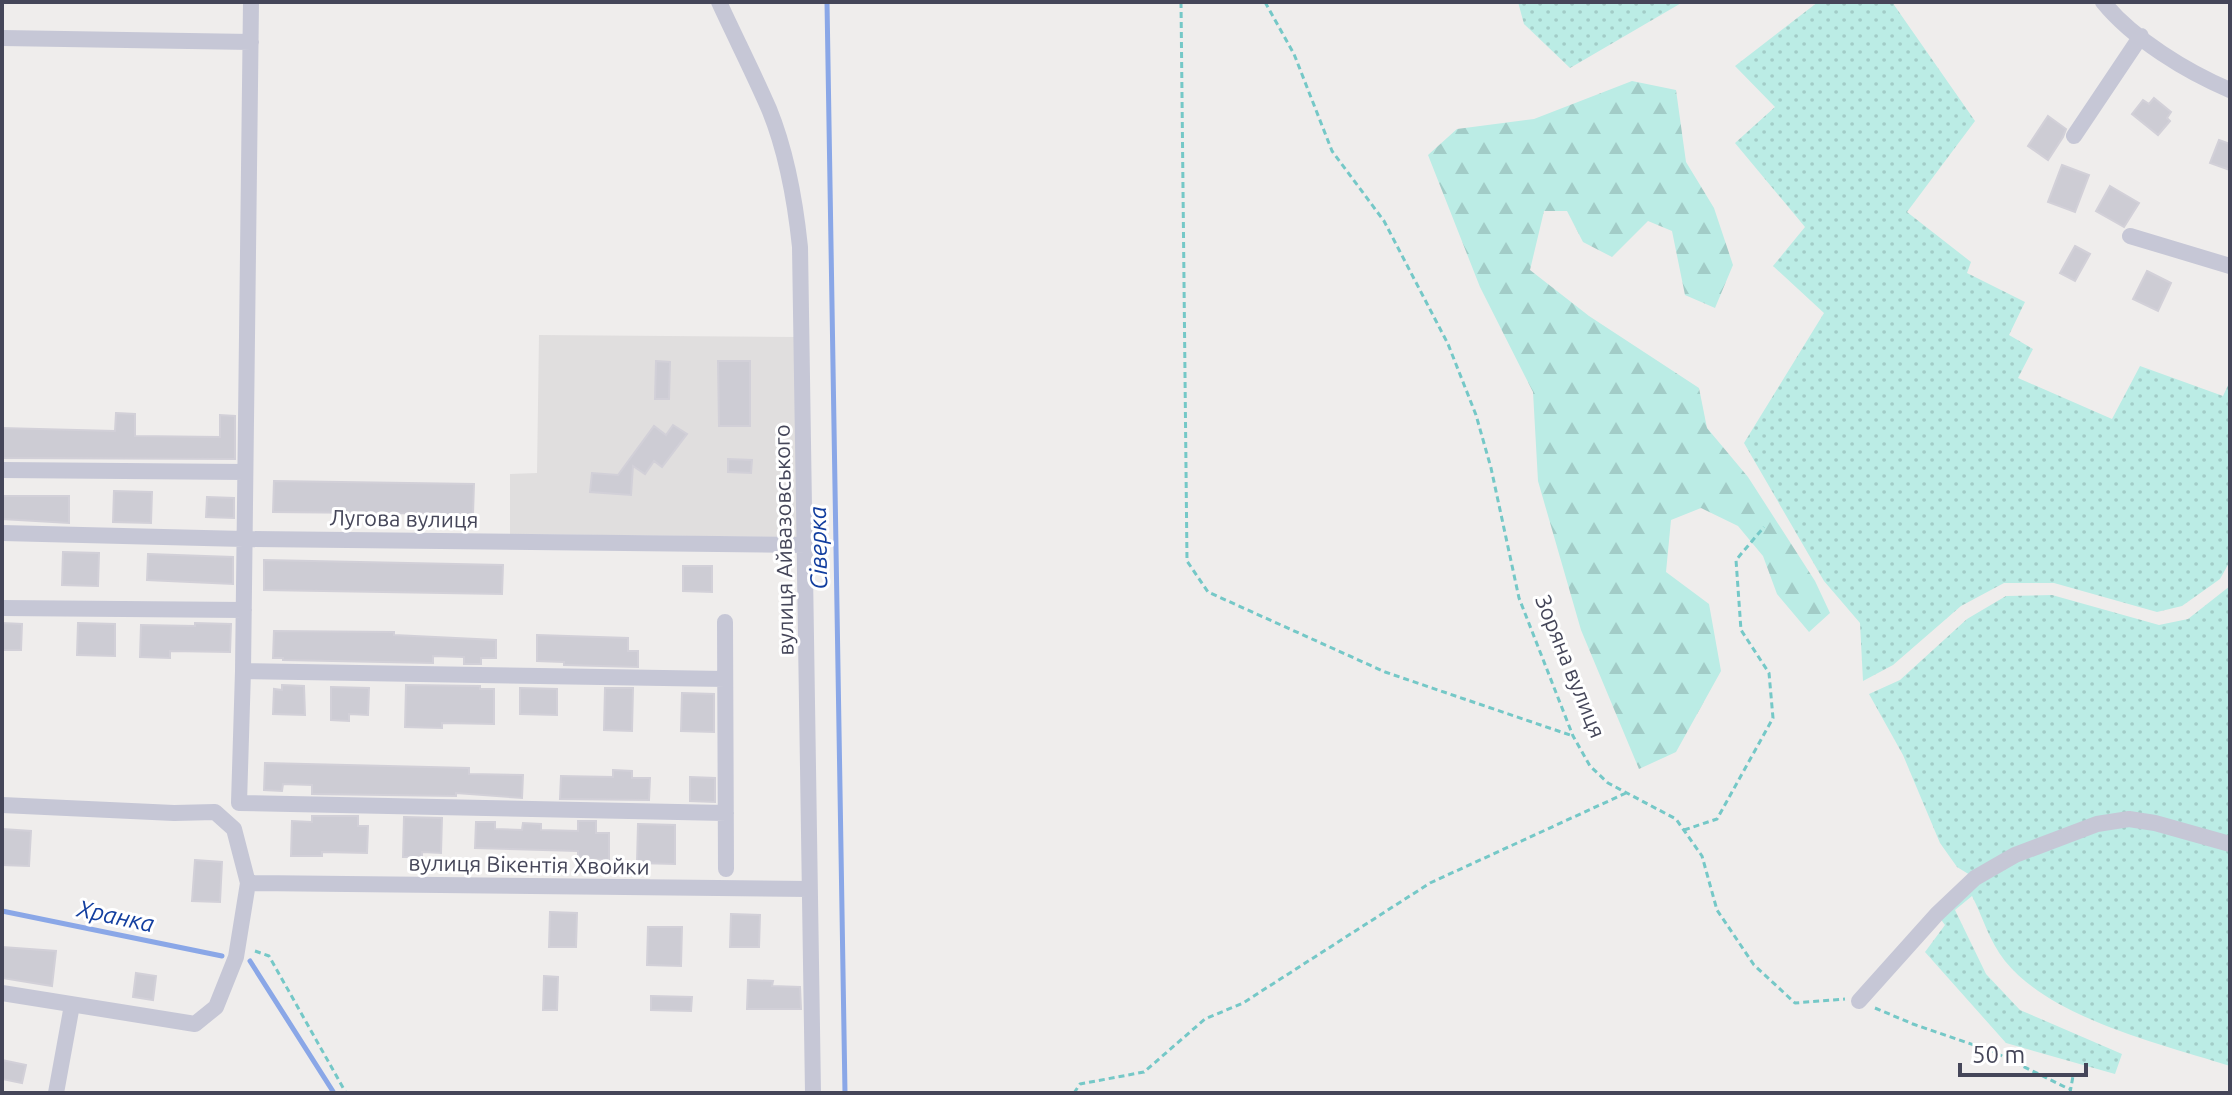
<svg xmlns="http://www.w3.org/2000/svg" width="2232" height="1095" viewBox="0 0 2232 1095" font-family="Ubuntu,sans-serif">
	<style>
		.education { fill: #e0dede }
		.forest { fill: url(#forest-firs) }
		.garden { fill: url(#garden-dots) }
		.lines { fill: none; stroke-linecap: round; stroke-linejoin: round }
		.stream { stroke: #8aa7e7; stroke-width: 5 }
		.building { fill: #cdccd4; stroke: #d2d0d8; stroke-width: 2 }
		.path { stroke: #75c8c7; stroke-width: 3; stroke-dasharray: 6 4; stroke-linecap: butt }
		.minor { stroke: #c6c7d6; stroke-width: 16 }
		.labels { text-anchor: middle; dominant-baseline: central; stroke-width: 6; stroke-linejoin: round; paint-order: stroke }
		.street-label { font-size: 22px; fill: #454659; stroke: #fff }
		.water-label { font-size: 24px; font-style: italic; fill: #123e9f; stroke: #fff }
	</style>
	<defs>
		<pattern id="forest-firs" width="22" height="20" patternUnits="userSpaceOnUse" patternTransform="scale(2)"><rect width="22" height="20" fill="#bbece5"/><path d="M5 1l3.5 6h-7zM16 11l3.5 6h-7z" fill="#a2ccc7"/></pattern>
		<pattern id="garden-dots" width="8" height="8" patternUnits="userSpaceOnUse" patternTransform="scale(2)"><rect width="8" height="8" fill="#bbece5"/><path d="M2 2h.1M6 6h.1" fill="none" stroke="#a2ccc7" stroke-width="1.8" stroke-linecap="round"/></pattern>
	</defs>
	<rect width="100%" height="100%" fill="#efedec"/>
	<path class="education" d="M539,335L796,337L797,537L510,534V474L537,473Z"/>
	<path class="forest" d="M1632,81L1676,90L1686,162L1714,208L1733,265L1715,308L1685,295L1672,231L1648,221L1612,257L1583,242L1567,211H1544L1530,270L1589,316L1699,388L1707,428L1748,477L1815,581L1830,613L1809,632L1777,594L1763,556L1738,526L1701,508L1671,520L1666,572L1709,604L1721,671L1676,752L1639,769L1581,630L1538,481L1533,392L1480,287L1428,155L1457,129L1534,119Z"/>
	<path class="garden" d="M1518,2H1683L1570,68L1524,24Z
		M1818,2H1892L1975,121L1907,212L1971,262L1967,273L2025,302L2009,335L2033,349L2018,378L2112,419L2140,366L2223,396L2230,381V561L2220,579L2182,606L2157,612L2054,583H2004L1961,606L1893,665L1863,681L1860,623L1824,581L1744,443L1824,313L1773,266L1805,227L1735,143L1775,107L1735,66Z
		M2230,586V1066C2161,1044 2052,1019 2005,961C1989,941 1983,917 1972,896L1955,910L1986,974L2020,1010L2122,1054L2115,1074L2006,1043L1925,952L1945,925L1937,914L1975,878L1957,867L1940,843L1903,755L1869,694L1900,680L1967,619L2006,596L2052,595L2159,625L2188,619Z"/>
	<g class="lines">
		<path class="stream" d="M827,2L845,1093
			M2,911L222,956
			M250,961L334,1093"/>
	</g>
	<path class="building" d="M2154,98L2171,112L2167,118L2170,121L2158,135L2132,114L2143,100L2149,104Z
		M2048,116L2066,129L2063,137L2048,160L2028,146Z
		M2219,140L2230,144V170L2210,163Z
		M2062,165L2089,175L2075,212L2048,202Z
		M2110,186L2139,203L2124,227L2096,211Z
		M2075,246L2090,254L2075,281L2060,273Z
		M2147,271L2171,283L2158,311L2133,299Z
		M656,361L670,362L669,399H655Z
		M718,361H750V426H719Z
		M116,413L135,414V436L220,437V415L235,416V459L2,458V428L115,431Z
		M673,425L687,434L662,467L654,461L645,474L633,466L631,495L590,492L592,473L618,475L654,426L666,435Z
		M728,459L752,460L751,473L728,472Z
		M274,481L474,484L473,514L273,512Z
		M114,491L152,492L151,523L113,522Z
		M2,496H69V523L2,519Z
		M207,497L234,498V518L206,517Z
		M63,552L99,553L98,586L62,585Z
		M148,554L233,557V584L147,580Z
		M264,560L503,565L502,594L264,590Z
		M683,566H712V592L683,591Z
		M2,623L22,624L21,650H2Z
		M78,623L115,624V656L77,655Z
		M195,623L231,624L230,652L170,651V658L140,657L141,625L195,626Z
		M274,631L394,632V635L496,640V658H481V664H464V657L433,656V663L283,660V658H273Z
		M537,635L628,638V651H638V667L564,665V662L537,661Z
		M282,685L304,686L305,715L273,714L274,689L282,690Z
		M406,685L480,686V689H494V724L442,723V728L405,727Z
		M331,687L369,688L368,715L349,714V721L331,720Z
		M520,688L557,689V715L520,714Z
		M605,688H633L632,731L604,730Z
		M682,693L714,694V732L681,731Z
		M265,763L469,768V774L523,775L522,798L456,793V796L312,794V785L283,784L282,791L264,790Z
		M613,770L632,771V778H650L649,800L560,799L561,776L613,777Z
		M690,777L715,778V802L690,801Z
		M312,816H358V826H368L367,853L322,852V856H291L292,821L312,822Z
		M404,817L442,818L441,853L422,852V857H403Z
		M578,821H596V833H609V860L578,859V851L475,848L476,822H495V829L522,830L523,823L541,824V830L578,831Z
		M638,824L675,825V864L637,863Z
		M2,829L31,831L29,866L2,865Z
		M195,860L222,862L220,902L192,901Z
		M550,912L577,913L576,947H549Z
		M731,914L760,915L759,947H730Z
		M648,927H682L681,966L647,965Z
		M2,947L56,951L52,986L2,978Z
		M136,973L156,976L153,1000L133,997Z
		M544,976L558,977L557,1010H543Z
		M748,980L773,981L772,986L800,987L801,1009H747Z
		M651,996L692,997L691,1011L651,1010Z
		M2,1060L26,1065L22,1083L2,1079Z"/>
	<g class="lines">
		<path class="path" d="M1181,2L1187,561L1208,592L1385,672L1573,736
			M1265,2L1294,54L1332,151L1384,221L1448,344L1476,415L1491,468L1519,598L1573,736L1590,766L1608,783L1676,819L1702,856L1717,910L1754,965L1795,1003L1845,999
			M1684,830L1717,819L1773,718L1769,673L1741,630L1736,560L1764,527
			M255,951L269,956L346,1093
			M1875,1008L1913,1024L1994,1052L2069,1089
			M1074,1093L1080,1084L1144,1072L1205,1019L1243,1003L1430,883L1626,793
			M2070,1093L2073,1076"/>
		<path class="minor" d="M251,2L243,671L239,803L726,813
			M719,2C735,37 753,72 769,109C787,153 795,199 800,247L813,1093
			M2103,2C2133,39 2187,72 2230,90
			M2,38L251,42
			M2074,136L2141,36
			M2130,236L2230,266
			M2,470L245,472
			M2,533L244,539L806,545
			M2,608L244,610
			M725,622L726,869
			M243,671L725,679
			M2,805L174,813L215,812L234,829L248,883L236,957L216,1007L195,1024L2,993
			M248,883L808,889
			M1859,1001L1937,914L1975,878L2015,855L2097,824L2129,819L2155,823L2230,844
			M56,1093L72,1005"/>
	</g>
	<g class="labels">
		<g class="street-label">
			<text transform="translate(404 518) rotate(1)">Лугова вулиця</text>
			<text transform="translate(783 540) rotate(-91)">вулиця Айвазовського</text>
			<text transform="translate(1571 666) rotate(68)">Зоряна вулиця</text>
			<text transform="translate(529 864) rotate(1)">вулиця Вікентія Хвойки</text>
		</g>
		<g class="water-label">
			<text transform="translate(818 548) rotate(-91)">Сіверка</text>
			<text transform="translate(116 916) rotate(12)">Хранка</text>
		</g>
	</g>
	<rect width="2232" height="1095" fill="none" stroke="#454659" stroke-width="8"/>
	<path d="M1960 1063v12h126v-12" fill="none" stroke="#454659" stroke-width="4"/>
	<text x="1972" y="1063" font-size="24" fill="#454659" stroke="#ffffff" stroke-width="6" paint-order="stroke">50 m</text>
</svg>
